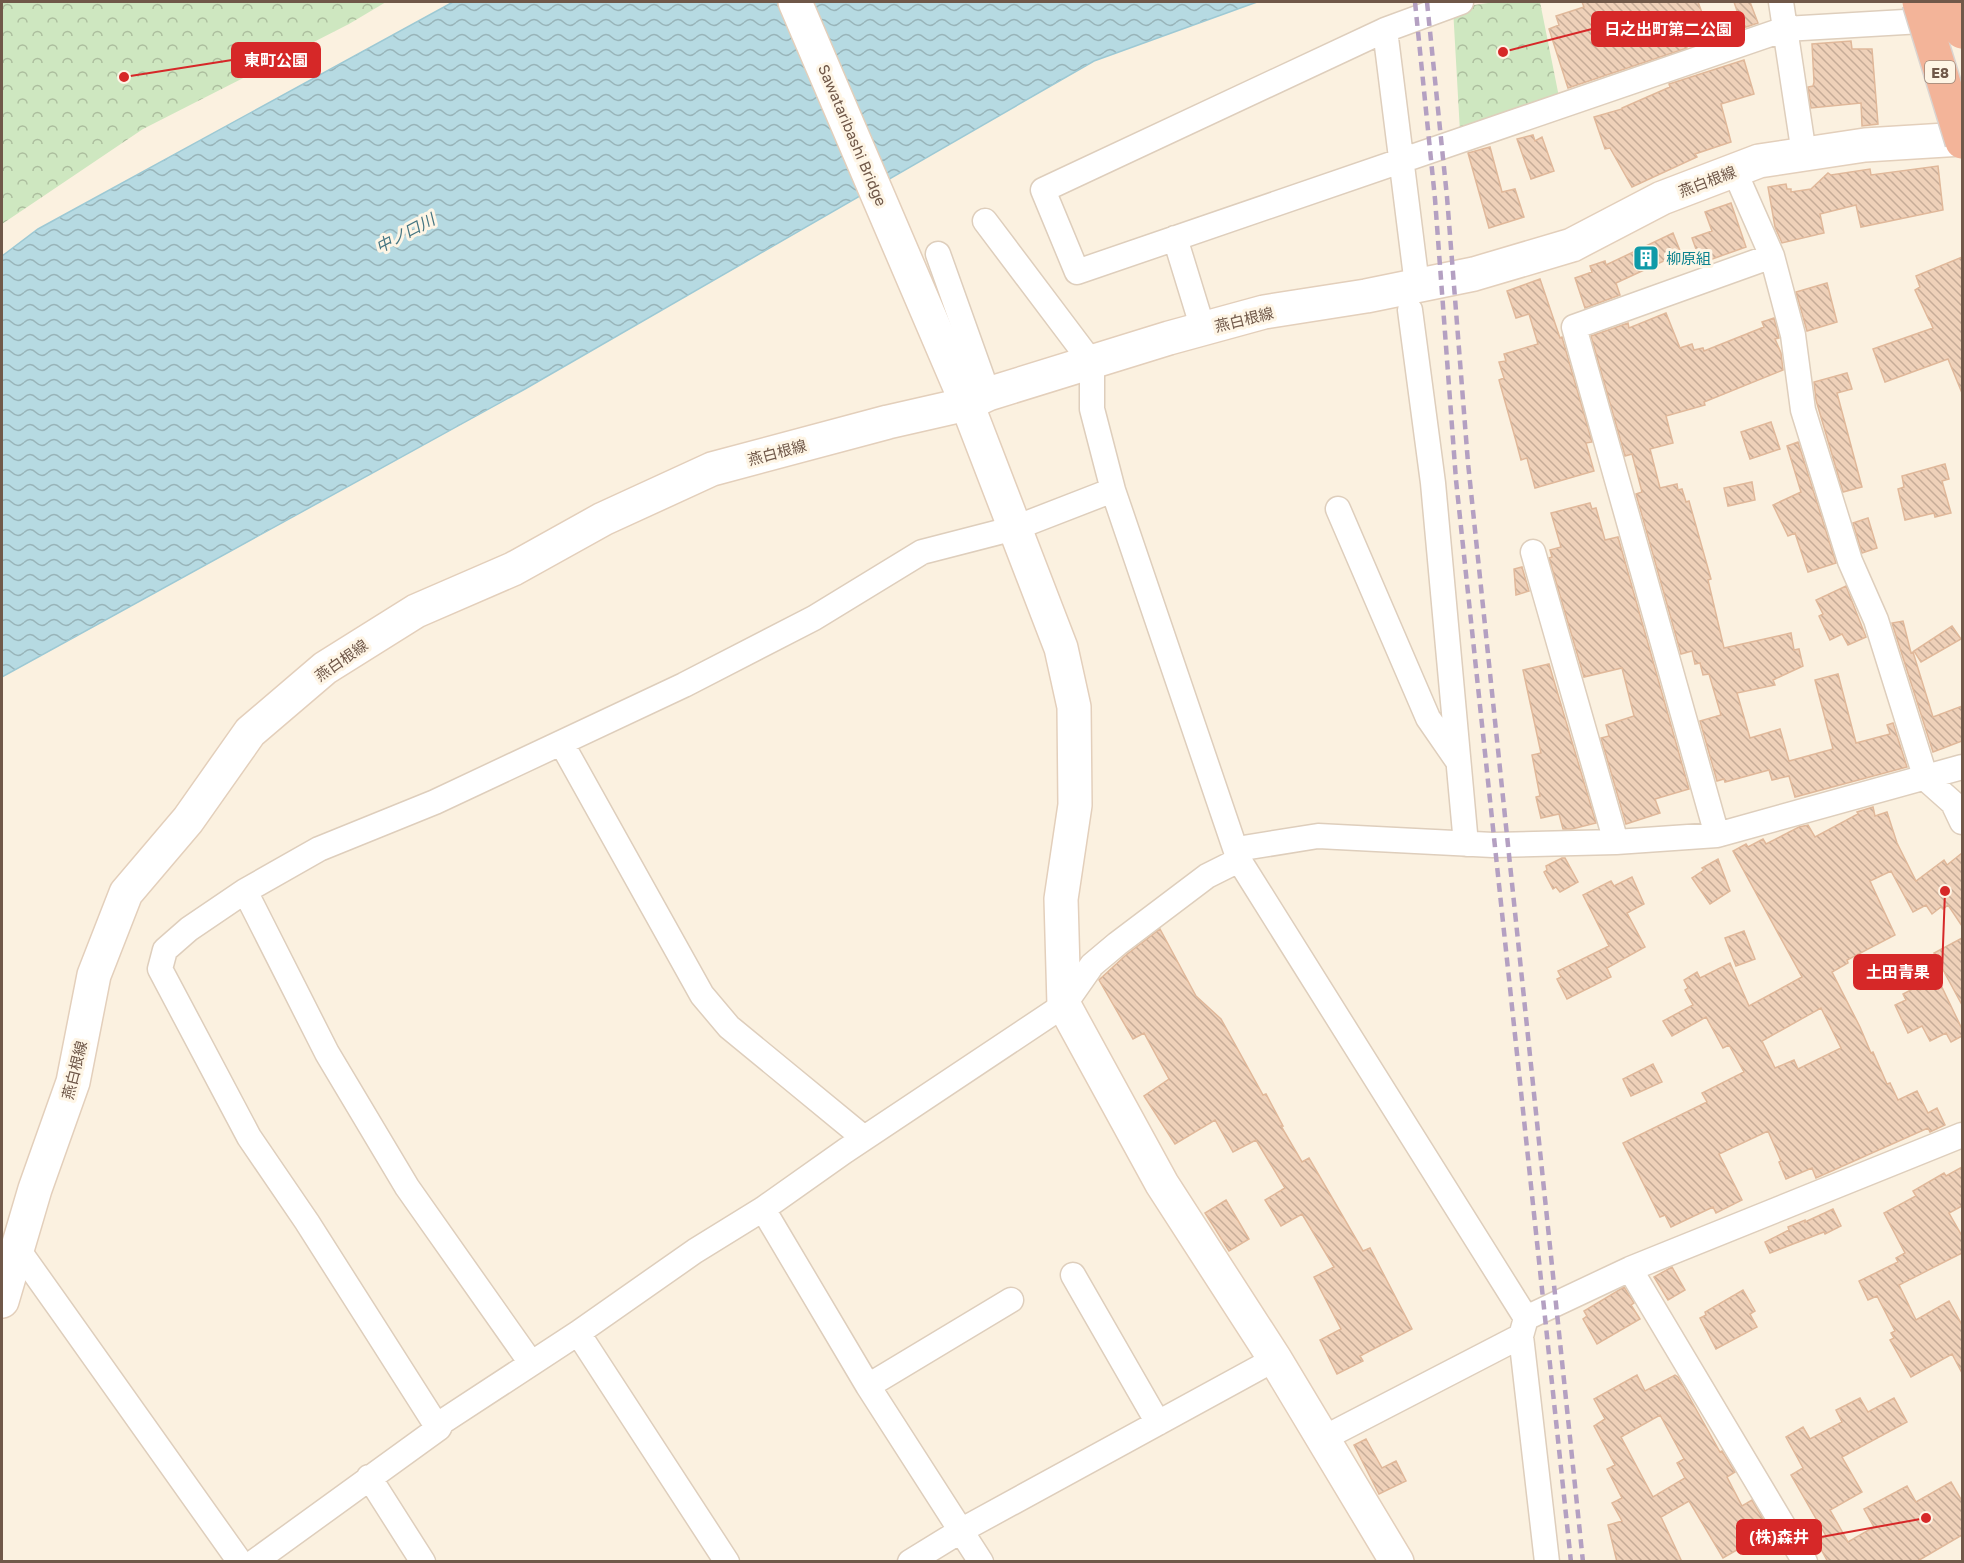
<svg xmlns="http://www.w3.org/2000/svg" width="1964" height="1563" viewBox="0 0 1964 1563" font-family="'Golos Text','Noto Sans JP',sans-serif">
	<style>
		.park { fill: url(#park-crowns) }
		.water { fill: url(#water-waves); stroke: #9dc9d4; stroke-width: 1.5 }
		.building { fill: url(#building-back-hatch); stroke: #e0b89a; stroke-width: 1.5; fill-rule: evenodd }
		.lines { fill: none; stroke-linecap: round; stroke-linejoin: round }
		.street-casing { stroke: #decebc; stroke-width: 27 }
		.secondary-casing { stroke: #e3cfbb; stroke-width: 36 }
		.street { stroke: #fff; stroke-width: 24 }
		.secondary { stroke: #fff; stroke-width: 33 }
		.rail { stroke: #b4a0c2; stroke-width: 4.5; stroke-dasharray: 9 6; stroke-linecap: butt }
		.highway-bridge-casing { stroke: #dad4d0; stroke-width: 36; stroke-linecap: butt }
		.highway-bridge { stroke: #f3b499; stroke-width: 33 }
		.labels { text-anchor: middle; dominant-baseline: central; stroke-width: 6; stroke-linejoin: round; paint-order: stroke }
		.shield { fill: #fef5e5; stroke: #9b8778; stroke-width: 1.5 }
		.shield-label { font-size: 14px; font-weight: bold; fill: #705849 }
		.street-label { font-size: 15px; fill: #705849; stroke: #fef5e5 }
		.culture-label { font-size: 15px; fill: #0d838f; stroke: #fef5e5; text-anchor: start }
		.water-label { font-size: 16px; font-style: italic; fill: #447582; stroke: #fef5e5 }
		.leader { fill: none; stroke: #d62828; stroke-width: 2 }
		.callout-dot { fill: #d62828; stroke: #fef5e5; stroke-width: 2 }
		.callout { fill: #d62828; stroke: #d62828; stroke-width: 2 }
		.callout-label { font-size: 16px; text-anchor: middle; font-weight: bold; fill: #fff }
	</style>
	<defs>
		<pattern id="park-crowns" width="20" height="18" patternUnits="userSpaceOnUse" patternTransform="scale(1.5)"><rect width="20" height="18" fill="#cee7c0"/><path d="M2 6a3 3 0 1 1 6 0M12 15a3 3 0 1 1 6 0" fill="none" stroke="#acbe9e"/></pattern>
		<pattern id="water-waves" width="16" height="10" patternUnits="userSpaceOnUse" patternTransform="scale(1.5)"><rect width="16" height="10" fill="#b6dae2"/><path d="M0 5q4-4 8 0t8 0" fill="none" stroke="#98b4b9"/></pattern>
		<pattern id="building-back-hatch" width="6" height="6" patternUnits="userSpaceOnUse" patternTransform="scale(1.5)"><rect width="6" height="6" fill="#efd1b9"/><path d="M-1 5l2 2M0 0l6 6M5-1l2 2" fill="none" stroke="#c6ac98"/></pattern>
	</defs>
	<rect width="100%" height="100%" fill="#fbf1e0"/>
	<path class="park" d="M2,2H386L349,24L143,129L2,224Z
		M1495,2H1540L1559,97L1460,132L1453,8Z"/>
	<path class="water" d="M453,2H1257L1094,61L525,389L2,677V256L38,229Z"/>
	<path class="building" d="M1582,2H1698L1707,26L1683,35L1687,48L1568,88L1549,29L1559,25L1556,16L1584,7Z
		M1734,2H1750L1758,23L1743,28Z
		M1851,41L1852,49H1872L1878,124L1862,126L1861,103L1811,108L1808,87L1813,86L1814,82L1812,44Z
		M1744,60L1754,94L1721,104L1731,142L1695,154L1697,157L1632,187L1610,148L1605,149L1594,117L1622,109V108L1670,87L1669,84Z
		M1533,135L1535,141L1542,137L1554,171L1531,179L1517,139Z
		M1490,147L1502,192L1515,189L1524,217L1489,228L1468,153Z
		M1938,166L1943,210L1861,227L1856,205L1820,214L1824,233L1782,243L1775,227L1768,187L1786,184L1787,189H1791V192L1811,189L1828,173L1831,175L1870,169L1871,175Z
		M1731,203L1746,247L1701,263L1692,238L1712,231L1705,212Z
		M1673,233L1681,253L1616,283L1620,295L1585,308L1575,278L1592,272L1590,266L1605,261L1606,265Z
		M1962,257V393L1948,359L1885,382L1873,349L1933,328L1930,321L1932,320H1929L1915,290L1920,287L1916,276Z
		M1540,279L1560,338L1562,337L1592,442L1586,443L1594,471L1535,488L1527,458L1521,460L1516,441L1499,380L1504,378L1499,362L1506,361L1504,354L1538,344L1529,314L1516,318L1507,291Z
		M1827,283L1837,322L1807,331L1796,292Z
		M1666,313L1680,348L1692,344L1694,350L1703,348L1704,351L1764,327L1762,322L1774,318L1779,338L1775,339L1781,353L1783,370L1704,402L1705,405L1666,416L1673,443L1650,449L1660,488L1677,484L1678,490L1682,489L1686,502L1689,501L1711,579L1708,580L1724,648L1791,633L1794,650L1799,649L1803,666L1773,680L1775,685L1737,693L1750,738L1780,729L1789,761L1833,749L1815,680L1838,674L1856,743L1890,734L1887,725L1893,723L1907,767L1795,797L1789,776L1772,780L1769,770L1725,782L1724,779L1717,781L1700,721L1721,715L1709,674L1703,675L1700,663L1695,664L1692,651L1681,654L1636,494L1642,492L1632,454L1625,456L1591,336L1628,323L1629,328Z
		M1847,373L1852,389L1837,393L1862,487L1843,492L1816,400L1814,382Z
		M1771,422L1780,449L1750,459L1741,432Z
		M1798,442L1836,563L1808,572L1795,533L1788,536L1773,505L1801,492L1787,446Z
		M1945,464L1949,479L1942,481L1951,513L1935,517L1934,513L1905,520L1898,489L1904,487L1902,476Z
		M1752,482L1755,500L1728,506L1724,488Z
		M1590,503L1592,509L1596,508L1605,540L1618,537L1689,789L1655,799L1660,813L1626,824L1601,738L1609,736L1606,725L1634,716L1622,668L1584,677L1549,558L1552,557L1550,550L1561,547L1551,513Z
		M1868,518L1877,548L1862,553L1853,523Z
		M1522,567L1529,591L1516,595L1514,569Z
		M1846,586L1866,637L1848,645L1842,634L1830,640L1819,616L1823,614L1816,600Z
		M1903,621L1911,653L1913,652L1933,717L1962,706V741L1933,752L1892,623Z
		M1952,626L1961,639L1921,662L1914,651Z
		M1549,664L1596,823L1572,829H1563L1559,814L1541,818L1536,797L1540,796L1532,755L1541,753L1523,670Z
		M1873,807L1875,816L1887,812L1897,843L1916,881L1944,860L1947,865L1962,853V926L1948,905L1943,909L1941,907L1932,914L1926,905L1913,912L1891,871L1870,881L1895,935L1847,960L1848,963L1832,972L1860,1027L1871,1053L1873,1052L1887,1084L1890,1083L1898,1100L1917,1091L1928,1113L1937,1108L1945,1125L1930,1132L1928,1128L1816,1178L1812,1168L1786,1179L1779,1162L1781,1161L1768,1131L1719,1154L1742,1200L1716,1213L1713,1207L1671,1227L1665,1215L1660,1217L1623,1143L1707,1102L1702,1093L1744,1072L1729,1045L1723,1048L1706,1017L1672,1036L1663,1021L1693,1005L1685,990L1688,988L1684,980L1697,972L1700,978L1730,963L1749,1006L1802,977L1733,851L1746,844L1748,847L1763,839L1766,844L1799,827L1808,825L1815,837L1858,814L1857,812ZM1821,1008L1841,1048L1798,1069L1794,1060L1775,1068L1762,1041Z
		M1562,858H1565L1578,882L1560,892L1556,887L1553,889L1544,872L1547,870L1546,866Z
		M1718,859L1730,891L1710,904L1692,878L1704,870L1702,868Z
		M1632,877L1644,904L1627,913L1645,947L1607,968L1611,977L1567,999L1557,979L1561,977L1558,971L1609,946L1583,895L1611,881L1614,886Z
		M1160,929L1196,996L1221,1019L1263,1095L1266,1094L1283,1126H1281L1302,1162L1309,1158L1363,1251L1370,1248L1412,1329L1360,1356L1363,1361L1337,1374L1320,1340L1341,1329L1314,1277L1334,1267L1302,1214L1281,1226L1265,1200L1285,1188L1256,1140L1233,1152L1215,1120L1175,1144L1144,1096L1169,1079L1144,1033L1133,1039L1099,980L1126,955Z
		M1744,931L1755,959L1736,966L1725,938Z
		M1962,938V1005L1934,953Z
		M1939,981L1962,1029V1036L1951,1042L1946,1033L1930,1041L1922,1026L1908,1033L1895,1005L1906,1000L1903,994L1918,986L1920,990Z
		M1653,1064L1662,1082L1631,1096L1623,1079Z
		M1962,1167V1206L1949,1213L1962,1236V1253L1899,1285L1916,1320L1949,1301L1962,1325V1373L1952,1354L1911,1377L1890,1340L1894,1338L1891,1333L1895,1331L1877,1296L1868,1300L1859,1281L1898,1262L1896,1258L1905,1253L1884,1213L1916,1196L1913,1191L1944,1173L1946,1176Z
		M1226,1200L1249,1239L1229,1251L1205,1213Z
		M1833,1209L1841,1226L1825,1234L1824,1232L1770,1253L1765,1242L1789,1230L1788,1227L1805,1220V1222Z
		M1672,1267L1685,1290L1668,1300L1654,1277Z
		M1624,1287L1634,1303L1631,1305L1640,1319L1597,1344L1583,1319L1587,1316L1584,1311Z
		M1743,1290L1755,1311L1750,1314L1757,1327L1716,1349L1700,1318L1706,1315L1705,1312Z
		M1637,1375L1645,1391L1675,1375L1678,1377L1720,1452L1722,1451L1735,1472L1727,1477L1742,1506L1752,1500L1770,1531L1723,1558L1689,1501L1661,1517L1682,1562H1617L1608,1525L1622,1521L1612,1503L1622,1498L1607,1469L1615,1465L1594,1426L1605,1419L1594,1399ZM1660,1415L1684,1459L1677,1463L1685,1478L1653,1497L1621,1437Z
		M1860,1398L1868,1412L1894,1398L1907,1422L1842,1457L1862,1492L1830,1510L1848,1542L1874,1527L1864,1509L1907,1486L1916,1502L1951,1482L1962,1501V1535L1916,1562H1828L1817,1542L1826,1536L1791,1475L1803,1468L1786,1437L1803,1427L1810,1439L1842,1422L1836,1410Z
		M1366,1439L1382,1468L1396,1461L1406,1481L1379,1494L1354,1445Z"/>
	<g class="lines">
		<defs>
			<path id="street" d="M1781,2L1804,154
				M1385,30L1461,2
				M1734,170L1772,256L1793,335L1803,410L1850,561L1876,620L1926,779L1953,803L1962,822
				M985,221L1092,363V409L1113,490L1239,860L1526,1318
				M1175,238L1203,329
				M938,254L988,394
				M1417,285L1385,30L1043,190L1077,272L1785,29L1939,20
				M1410,310L1433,483L1466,844
				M1338,509L1428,718L1457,760
				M1533,552L1616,842
				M562,744L702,995L729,1027L864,1138
				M1717,835L1574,327L1772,256
				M1237,849L1318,836L1493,845L1616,842L1717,835L1962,767
				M245,891L327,1053L407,1187L531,1363
				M763,1209L868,1386L981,1562
				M17,1248L240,1562
				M1630,1269L1805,1562
				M1073,1275L1158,1423
				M578,1333L727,1562
				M1521,1336L1547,1562
				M868,1386L1011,1300
				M438,1428L307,1222L249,1137L160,969L165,950L189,929L245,891L319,849L435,802L684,685L814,618L922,552L1015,528L1113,490
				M1322,1439L1521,1336L1526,1318L1630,1269L1962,1135
				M369,1477L423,1562
				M254,1562L439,1428L442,1422L578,1333L695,1251L763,1209L845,1151L1064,1005L1092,965L1117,944L1207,876L1239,860
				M910,1562L962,1530L1275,1359"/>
			<path id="secondary" d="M795,2L967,404L1061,648L1074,707L1075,805L1061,899L1064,1005L1162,1184L1275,1359L1397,1562
				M2,1301L35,1189L73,1082L94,975L126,893L188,820L250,732L325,668L416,611L513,569L603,519L712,469L888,422L967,404L988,394L1169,338L1264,312L1366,296L1474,274L1572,245L1662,198L1759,161L1865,145L1962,139"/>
		</defs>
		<use href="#street" class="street-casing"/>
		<use href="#secondary" class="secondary-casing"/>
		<use href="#street" class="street"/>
		<use href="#secondary" class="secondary"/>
		<path class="rail" d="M1415,2L1435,199L1456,480L1571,1562
			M1427,2L1447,197L1468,463L1583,1562"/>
		<defs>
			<path id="highway-bridge" d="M1919,2L1962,142
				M1953,2L1962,32"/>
		</defs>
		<use href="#highway-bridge" class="highway-bridge-casing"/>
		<use href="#highway-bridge" class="highway-bridge"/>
	</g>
	<defs>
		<symbol id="building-square" viewBox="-11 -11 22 22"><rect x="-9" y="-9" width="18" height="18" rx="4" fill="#0f9aa8" stroke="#fef5e5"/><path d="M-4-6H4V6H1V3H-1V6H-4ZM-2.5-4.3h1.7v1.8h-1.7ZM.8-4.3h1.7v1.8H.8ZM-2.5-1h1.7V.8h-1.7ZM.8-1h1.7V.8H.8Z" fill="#fff"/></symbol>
	</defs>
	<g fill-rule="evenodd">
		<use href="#building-square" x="1631" y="243" width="30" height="30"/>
	</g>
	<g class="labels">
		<rect class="shield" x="1925" y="61" width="30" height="22" rx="4.5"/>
		<g class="shield-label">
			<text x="1940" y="72">E8</text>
		</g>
		<g class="street-label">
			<text transform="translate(853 135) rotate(67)">Sawataribashi Bridge</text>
			<text transform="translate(1707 181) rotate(-21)">燕白根線</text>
			<text transform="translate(1244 319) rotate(-14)">燕白根線</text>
			<text transform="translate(777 452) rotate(-15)">燕白根線</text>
			<text transform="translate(341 660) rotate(-35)">燕白根線</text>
			<text transform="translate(74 1070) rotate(-76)">燕白根線</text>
		</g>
		<g class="culture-label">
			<text x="1666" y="258">柳原組</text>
		</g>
		<g class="water-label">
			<text transform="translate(405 233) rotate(-28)">中ノ口川</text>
		</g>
	</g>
	<path class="leader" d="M1503 52L1592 29M124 77L232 60M1945 891L1942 972M1926 1518L1821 1537"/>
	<g class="callout-dot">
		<circle cx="1503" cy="52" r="6"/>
		<circle cx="124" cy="77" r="6"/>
		<circle cx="1945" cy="891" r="6"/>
		<circle cx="1926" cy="1518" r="6"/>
	</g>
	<g class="callout">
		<rect x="1592" y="12" width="152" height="34" rx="6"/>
		<rect x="232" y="43" width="88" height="34" rx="6"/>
		<rect x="1854" y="955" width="88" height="34" rx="6"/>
		<rect x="1737" y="1520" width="84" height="34" rx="6"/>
	</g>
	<g class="callout-label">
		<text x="1668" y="35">日之出町第二公園</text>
		<text x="276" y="66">東町公園</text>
		<text x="1898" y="978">土田青果</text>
		<text x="1779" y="1543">(株)森井</text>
	</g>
	<rect width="1964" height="1563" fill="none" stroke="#705849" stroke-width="6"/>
</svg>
